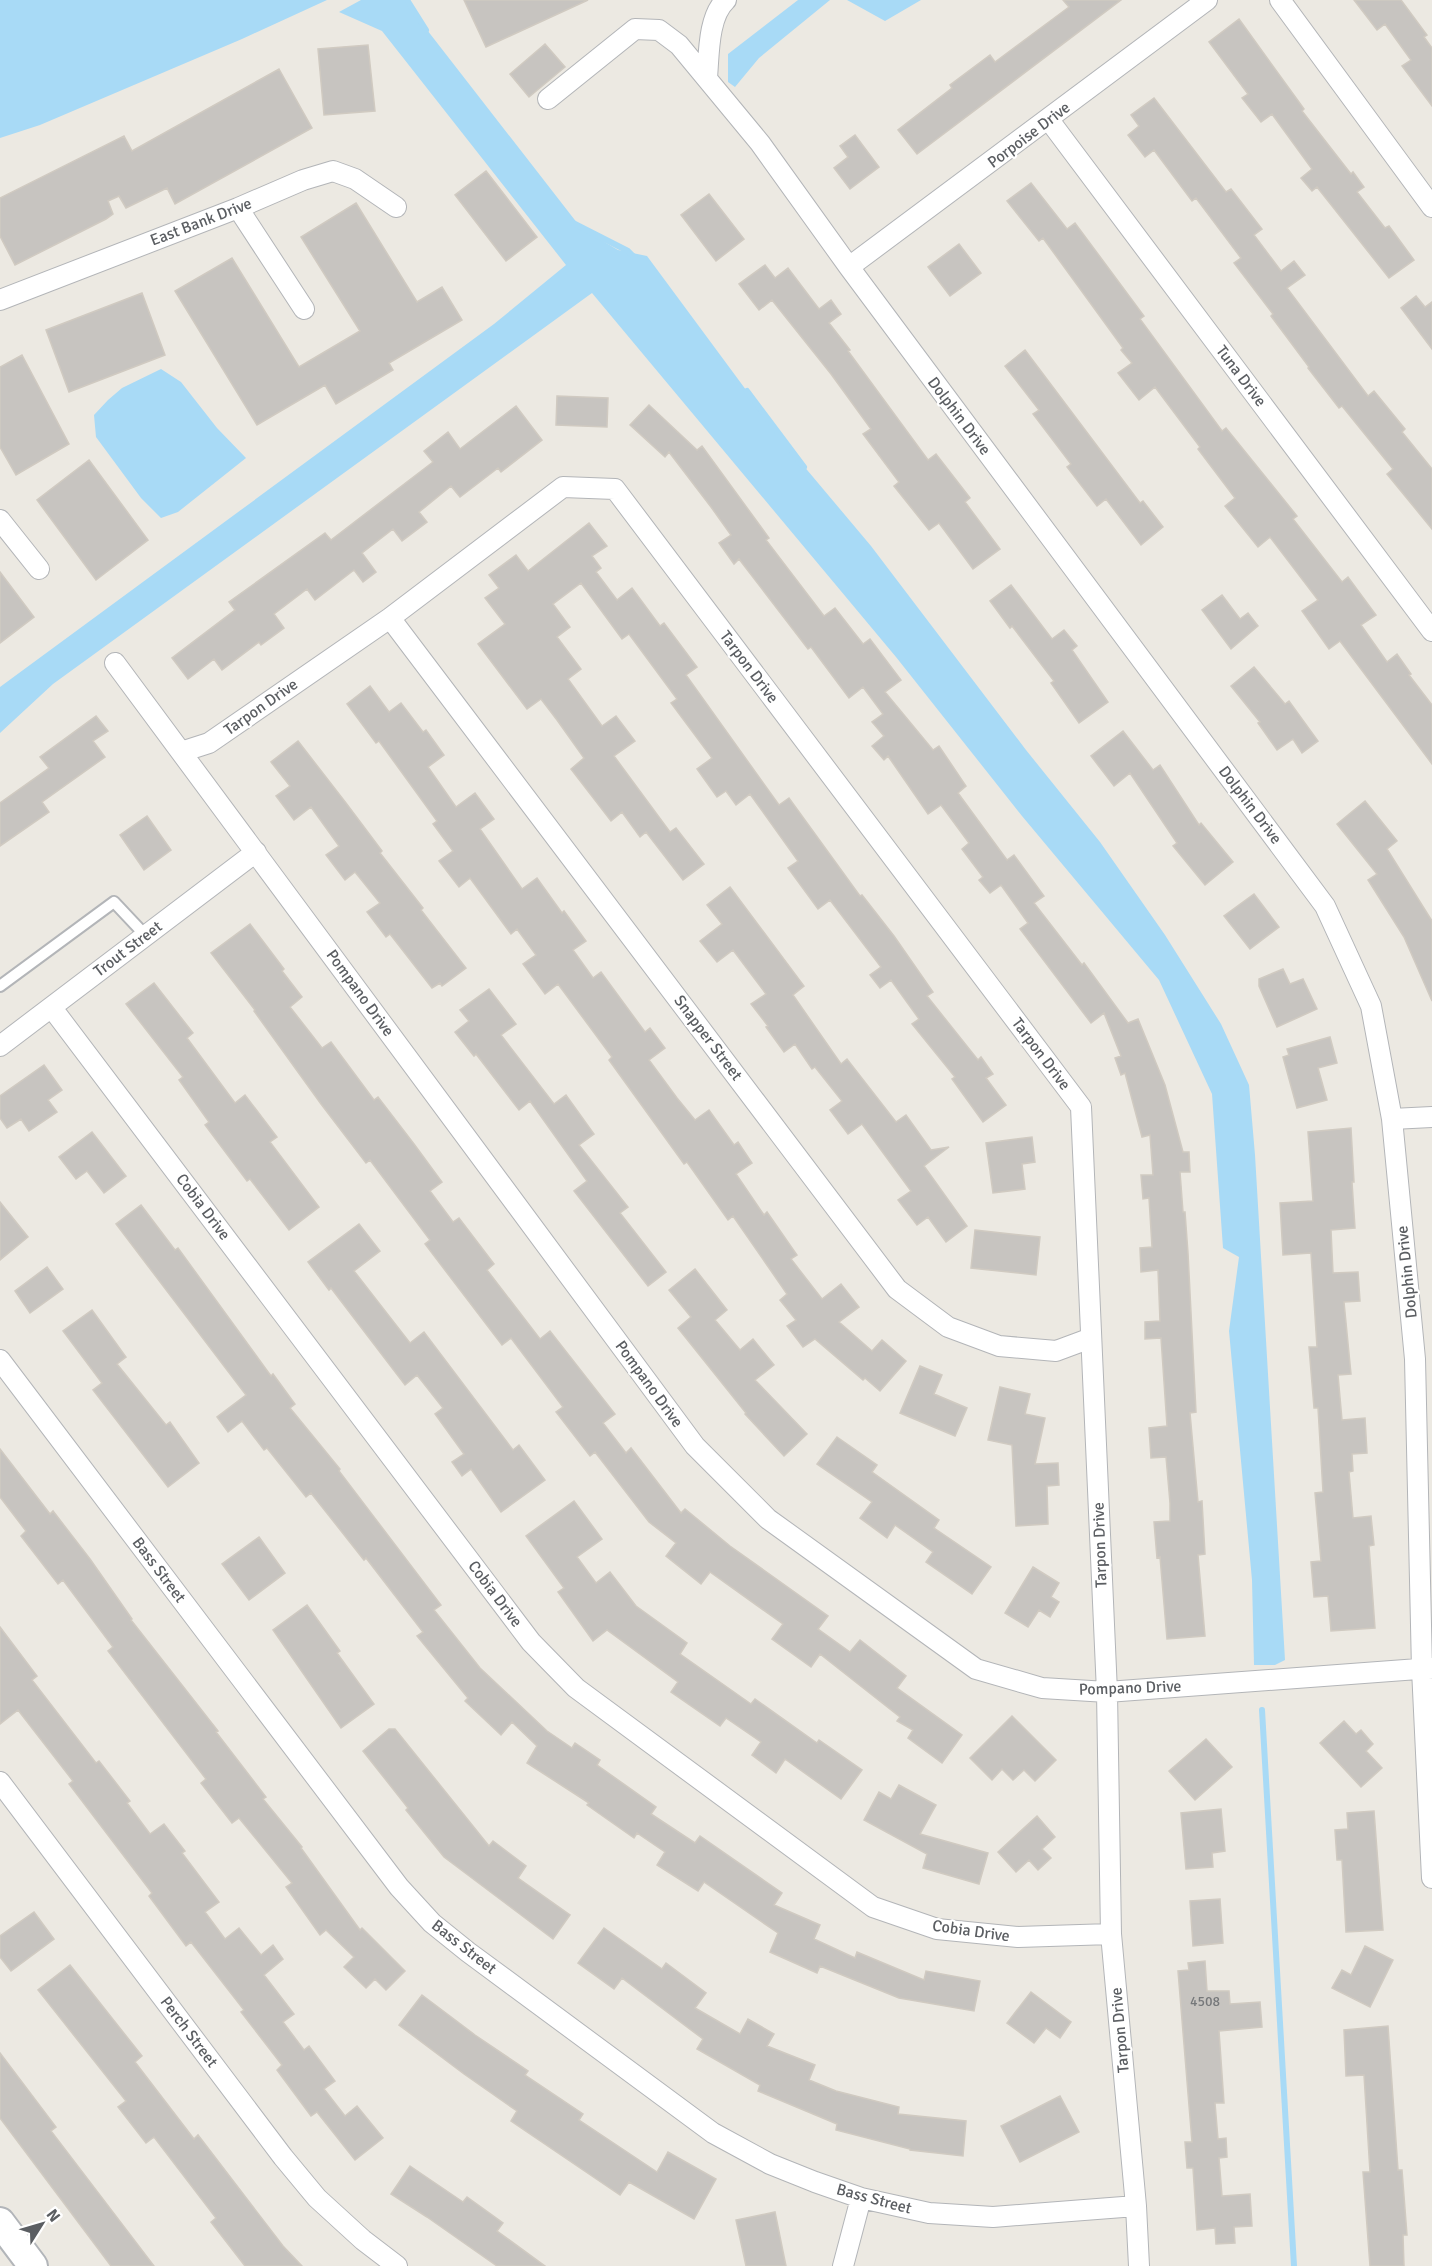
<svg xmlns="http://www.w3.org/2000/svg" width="1432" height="2266" viewBox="0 0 1432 2266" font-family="Signika,sans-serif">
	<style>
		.water { fill: #a8daf6 }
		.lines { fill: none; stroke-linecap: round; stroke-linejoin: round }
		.stream { stroke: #a8daf6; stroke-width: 6 }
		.building { fill: #c7c4c0; stroke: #d0cac1; stroke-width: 1.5 }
		.lane-casing { stroke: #b3b5b8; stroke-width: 14 }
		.street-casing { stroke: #b3b5b8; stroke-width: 22 }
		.secondary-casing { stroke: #b2b5b9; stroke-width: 32 }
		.lane { stroke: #fff; stroke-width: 10 }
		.street { stroke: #fff; stroke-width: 20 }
		.secondary { stroke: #fff; stroke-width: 28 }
		.labels { text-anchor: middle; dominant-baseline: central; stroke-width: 4.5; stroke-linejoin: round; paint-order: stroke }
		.number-label { font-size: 14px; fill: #76787a }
		.street-label { font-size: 16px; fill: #5b5e62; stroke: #fff }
	</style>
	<rect width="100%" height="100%" fill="#ece9e2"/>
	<path class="water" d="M0,0H327L242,39L40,125L0,138Z
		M361,0H407L417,17L581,228L618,250L647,256L792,452L871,546L1026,750L1100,842L1165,935L1221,1024L1249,1085L1255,1155L1285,1660L1275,1665H1254L1252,1580L1229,1331L1239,1257L1223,1248L1212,1094L1159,980L1022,816L896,657L592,293L53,684L0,733V687L494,324L566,265L382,31L339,12Z
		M798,0H830L759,58L735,87L728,82V54Z
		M847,0H921L885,21Z
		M161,369L181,382L217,428L246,458L178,512L161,518L141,498L96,437L94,415L108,400L122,388Z"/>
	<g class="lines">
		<path class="stream" d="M407,0L426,30
			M573,223L628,251L634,257
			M747,391L804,467
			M1262,1710L1294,2266"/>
	</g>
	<path class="building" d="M464,0H588L486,47Z
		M1063,0H1121L917,154L898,130L952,88L950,85L990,55L995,62L1069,7Z
		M1354,0H1401L1427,35L1424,37L1432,48V106L1402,66L1411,60L1385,24L1377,30Z
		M1239,19L1304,109L1302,111L1351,174L1353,172L1364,187L1357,192L1385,228L1389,226L1414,260L1389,278L1317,187L1312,191L1301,178L1312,169L1272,114L1261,122L1242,98L1248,94L1209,42Z
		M545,44L565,67L529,97L510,74Z
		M368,45L375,111L324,115L318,49Z
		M279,69L312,128L175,204L167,188L126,208L119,196L108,201L113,214L106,219L15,265L0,236V198L124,136L132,151Z
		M1154,98L1226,192L1231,189L1262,229L1254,235L1281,271L1294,261L1305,275L1287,288L1368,396L1374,391L1405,429L1402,432L1432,469V529L1387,474L1393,469L1342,406L1339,408L1308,368L1309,367L1271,316L1273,314L1234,263L1241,258L1196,198L1192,201L1154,150L1145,157L1128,135L1139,126L1131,115Z
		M855,135L879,167L850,189L834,168L848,157L840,146Z
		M486,171L537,237L506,261L455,195Z
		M1031,183L1067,229L1075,223L1144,316L1140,319L1222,431L1226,428L1297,516L1293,519L1342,582L1348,577L1376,615L1361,625L1387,662L1397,654L1411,674L1409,675L1432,705V764L1340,641L1329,649L1302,611L1318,600L1270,537L1258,547L1225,506L1235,498L1198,449L1200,447L1155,387L1139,400L1118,373L1132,363L1121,350L1123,348L1043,238L1039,241L1007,201Z
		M709,194L744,239L716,261L681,215Z
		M356,203L417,302L442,287L462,320L389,363L393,370L336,404L325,385L257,425L175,291L232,258L299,367L360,331L301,237Z
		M959,244L981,273L950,296L928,267Z
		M765,265L775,278L788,268L819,309L831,300L841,314L829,323L850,350L848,351L928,460L936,454L970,498L965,502L1000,549L973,569L939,523L929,530L894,486L899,482L863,434L871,429L831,374L772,300L759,310L739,284Z
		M142,293L165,355L69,392L46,330Z
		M1416,296L1425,307L1432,302V349L1401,308Z
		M1025,350L1140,503L1143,501L1163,527L1141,545L1106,499L1097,506L1067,467L1071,464L1033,414L1039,410L1005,366Z
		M22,355L69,444L16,475L0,447V367Z
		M557,396L608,398L607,427L556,425Z
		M649,405L697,450L702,446L769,538L766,540L824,616L835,608L863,644L870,639L901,680L885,692L933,750L939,746L966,786L958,793L1007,860L1014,855L1044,896L1034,903L1082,965L1084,963L1128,1023L1138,1019L1165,1085L1183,1152H1189L1190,1172H1180L1183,1212H1185L1188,1253L1196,1412L1190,1413L1198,1502L1202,1501L1205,1554L1198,1555L1205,1636L1167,1639L1160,1557L1157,1558L1154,1522L1170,1521V1503L1166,1457L1151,1458L1149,1428L1167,1426L1161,1338L1145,1339V1322L1160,1321L1158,1270L1141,1272L1140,1248L1152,1247L1149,1198L1143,1199L1141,1175H1153L1150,1135L1142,1137L1125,1073L1121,1075L1115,1058L1121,1056L1104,1013L1091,1023L1020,929L1028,923L1001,885L990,893L979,880L983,877L962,849L969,843L941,805L928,814L888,756L884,760L872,746L884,736L872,722L883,714L863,687L849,698L811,647L808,649L739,559L734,564L719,543L731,535L711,507L669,452L665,457L630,425Z
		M516,406L542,440L501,472L498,468L460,497L451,486L419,512L427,522L402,541L393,529L362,553L376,572L363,582L354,570L315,600L307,589L274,614L284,628L261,645L259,642L222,670L214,659L188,679L172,658L235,610L229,602L325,533L331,540L433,462L424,451L448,432L460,449Z
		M89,460L148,540L96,580L37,500Z
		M589,523L607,546L592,556L601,568L596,572L617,600L632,588L660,626L664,623L697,667L686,675L779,805L789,798L860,896L862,895L894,936L933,992L927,996L978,1060L981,1057L993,1074L986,1078L1006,1105L983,1122L952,1079L955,1077L912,1024L919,1019L891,980L880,988L870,975L881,967L830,900L818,909L788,868L798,861L750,794L736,805L726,791L717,797L697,769L712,758L671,703L677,699L629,634L622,639L581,583L553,604L570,627L557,637L581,669L568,679L602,726L616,716L635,741L614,756L670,832L676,828L704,864L683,880L646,832L640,837L622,812L611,821L571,769L584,758L557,720L541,699L527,709L478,644L505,624L485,598L499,588L489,575L516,555L528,571Z
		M0,572L34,617L0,643Z
		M1011,585L1052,639L1064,630L1077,646L1072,650L1108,702L1079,723L1051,683L1054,681L1012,626L1010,628L990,601Z
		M1222,595L1240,619L1248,613L1258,626L1231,649L1202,610Z
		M1254,667L1285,704L1289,701L1318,741L1302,753L1293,739L1277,750L1258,723L1260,722L1231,686Z
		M370,686L389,712L401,703L423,732L426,730L444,755L428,767L456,807L475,793L494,819L480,829L522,889L537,878L562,913L564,911L586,941L573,950L593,978L601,972L645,1032L650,1028L665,1048L649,1060L677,1098L695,1120L709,1110L734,1145L738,1142L752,1163L736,1174L764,1215L767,1212L797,1255L791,1259L822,1299L841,1284L859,1307L839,1322L872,1351L882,1340L906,1361L880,1391L865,1378L863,1380L815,1339L803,1347L787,1326L796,1320L780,1300L787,1294L733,1216L728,1220L687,1162L684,1164L609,1060L612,1057L558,984L545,994L523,964L536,955L517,929L511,934L470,878L459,887L439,861L453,851L433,824L437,821L379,741L376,743L347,704Z
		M96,716L108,731L93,741L105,757L42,802L49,812L0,846V803L49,768L40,757Z
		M1123,731L1153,770L1160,765L1199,825L1201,823L1233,862L1205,885L1173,846L1177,843L1130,773L1114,786L1091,756Z
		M298,741L346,803L382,851L380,853L423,908L421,910L466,968L442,986L440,983L432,988L390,934L386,937L367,912L380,903L355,872L345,880L326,855L339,846L311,807L294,820L276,796L290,786L271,762Z
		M1365,801L1397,841L1387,849L1432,921V1001L1404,937L1368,880L1377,874L1337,824Z
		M147,816L171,850L144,870L120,835Z
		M730,887L804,986L793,995L841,1064L847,1059L896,1122L906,1115L931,1150L949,1147L924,1166L967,1226L946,1242L928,1217L917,1225L898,1200L911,1191L862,1124L848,1134L830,1110L842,1101L815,1067L812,1069L795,1044L784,1052L766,1027L768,1026L751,1004L766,994L733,950L717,962L700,941L722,924L707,905Z
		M1254,894L1279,927L1250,949L1224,916Z
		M250,924L284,969L282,971L302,997L290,1007L322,1048L331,1042L374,1100L378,1097L414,1144L442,1182L430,1191L453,1222L459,1218L494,1264L487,1270L540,1339L550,1331L615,1414L603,1423L626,1453L631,1448L681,1513L685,1509L730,1546L828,1616L818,1629L850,1652L860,1640L906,1676L897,1688L962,1735L942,1763L908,1738L913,1730L897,1721L900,1717L820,1654L811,1667L772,1639L783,1624L710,1572L701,1584L666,1556L676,1543L649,1522L595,1452L590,1456L556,1412L563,1407L511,1338L502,1345L425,1244L430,1240L370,1160L366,1163L321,1104L254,1011L255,1010L211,953Z
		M1283,969L1290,984L1303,979L1317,1009L1277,1027L1259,986V979Z
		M154,983L193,1033L187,1038L235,1103L245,1095L277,1137L270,1142L319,1207L289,1230L250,1179L247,1181L205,1125L209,1122L179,1080L183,1077L126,1004Z
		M489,989L516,1024L501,1035L554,1104L566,1095L594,1134L579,1145L628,1207L620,1213L666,1272L648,1286L574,1191L587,1181L530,1101L519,1110L476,1054L474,1056L455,1032L469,1021L460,1010Z
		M1330,1037L1337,1063L1318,1068L1327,1100L1297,1108L1283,1057L1289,1055L1287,1049Z
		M44,1065L62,1090L48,1100L57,1112L29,1131L21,1119L7,1128L0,1118V1096Z
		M1351,1128L1354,1182H1352L1355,1228L1331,1230L1333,1273L1358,1272L1360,1301L1344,1302L1351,1374L1338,1375L1342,1420L1365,1418L1367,1453L1352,1454L1353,1471L1349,1472L1353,1518L1371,1516L1374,1545L1369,1546L1375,1628L1331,1631L1328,1596L1314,1597L1311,1562L1321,1561L1315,1493L1323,1492L1318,1408H1314L1309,1347H1317L1311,1253L1283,1255L1280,1203L1313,1201L1308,1132Z
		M92,1132L126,1176L104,1193L87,1171L76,1179L59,1157Z
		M1032,1137L1035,1162L1022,1164L1025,1189L993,1193L986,1143Z
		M0,1202L28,1237L0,1260Z
		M141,1205L175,1250L178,1248L271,1376L273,1374L295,1404L290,1408L340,1469L339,1471L441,1605L434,1610L480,1668L547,1731L572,1748L575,1743L600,1760L597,1765L656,1807L651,1814L695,1843L700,1836L782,1893L774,1905L820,1925L814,1939L855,1958L857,1952L924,1980L926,1971L980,1981L974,2011L899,1998L820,1966L817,1973L770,1952L778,1933L704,1882L698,1891L657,1865L665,1852L637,1833L634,1838L587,1805L589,1803L527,1763L537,1746L512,1722L501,1735L465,1701L468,1698L417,1636L423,1632L366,1558L364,1560L311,1493L306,1497L267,1448L264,1450L242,1421L228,1432L217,1417L246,1395L116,1224Z
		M359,1224L380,1251L354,1271L410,1343L424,1332L513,1450L519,1445L545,1480L501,1512L471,1469L462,1476L452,1462L464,1454L435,1414L443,1408L417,1375L405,1385L331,1288L329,1290L308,1262Z
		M975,1230L1040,1237L1036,1275L971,1268Z
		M47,1267L63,1289L30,1313L15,1291Z
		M695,1269L727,1310L715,1320L740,1350L753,1339L774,1365L755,1380L807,1434L784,1456L745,1414L746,1413L678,1328L691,1317L669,1290Z
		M92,1310L126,1357L117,1364L166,1425L170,1422L199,1463L168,1487L93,1390L102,1383L63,1331Z
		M920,1366L942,1375L934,1394L967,1408L955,1436L900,1413Z
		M1000,1387L1030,1394L1025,1414L1045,1418L1035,1464L1058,1463L1059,1485L1047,1486L1048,1524L1016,1526L1012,1445L988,1440Z
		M837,1437L877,1465L872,1472L939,1520L934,1528L991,1567L972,1594L926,1562L933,1552L895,1525L887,1538L860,1518L872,1502L817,1464Z
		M0,1449L50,1514L53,1511L90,1559L132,1619L131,1620L218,1731L216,1732L266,1797L263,1799L302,1847L301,1848L360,1930L362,1928L405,1971L386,1990L375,1979L366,1988L344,1967L354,1957L326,1930L320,1935L286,1887L292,1883L239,1818L232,1823L201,1783L206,1779L108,1651L113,1647L63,1580L58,1584L21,1536L26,1531L0,1497Z
		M574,1501L602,1539L577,1557L596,1583L610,1572L636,1606L687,1643L680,1654L751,1704L755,1699L817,1743L819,1740L862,1770L841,1799L785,1759L776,1773L752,1755L761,1742L726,1718L720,1726L671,1692L678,1682L607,1630L593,1641L558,1592L564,1588L526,1536Z
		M259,1537L285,1573L249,1600L222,1564Z
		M1033,1567L1059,1583L1051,1597L1059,1602L1050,1617L1039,1610L1028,1627L1005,1613Z
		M307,1605L340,1651L337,1653L374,1704L341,1728L273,1630Z
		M0,1627L37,1676L32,1680L96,1763L99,1761L130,1801L127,1803L150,1834L164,1824L185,1851L182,1853L219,1902L205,1912L225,1939L239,1928L261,1955L273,1945L283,1959L264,1975L294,2014L283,2022L304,2050L309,2046L335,2081L324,2089L345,2116L357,2106L383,2138L355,2160L317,2112L311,2116L277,2070L282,2065L241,2012L244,2010L191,1942L186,1946L149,1896L152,1893L69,1784L73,1781L18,1710L0,1724Z
		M1012,1716L1056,1760L1035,1781L1024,1770L1013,1780L1002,1769L992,1780L970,1758Z
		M1344,1721L1356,1734L1361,1730L1373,1744L1366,1751L1382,1768L1361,1787L1320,1743Z
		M389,1729H395L489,1846L493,1841L526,1866L518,1878L570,1915L553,1939L444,1857L406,1810L408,1808L363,1751Z
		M1206,1739L1232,1767L1195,1800L1169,1771Z
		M899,1785L936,1805L920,1834L988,1853L979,1884L923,1868L927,1854L864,1820L879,1792L891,1799Z
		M1221,1809L1225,1851L1212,1853L1213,1867L1186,1869L1181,1813Z
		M1374,1811L1383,1930L1346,1932L1342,1860H1337L1335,1830L1348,1829L1347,1813Z
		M1037,1816L1055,1837L1042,1849L1051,1858L1038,1870L1029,1860L1016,1872L998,1852Z
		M1220,1899L1223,1943L1193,1946L1190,1901Z
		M34,1912L54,1939L11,1971L0,1957V1936Z
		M604,1928L662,1969L666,1963L706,1993L695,2008L740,2034L748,2019L774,2034L767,2046L815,2065L809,2080L836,2091L899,2107L898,2114L966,2121L963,2156L910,2150V2149L836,2130L837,2124L758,2091L760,2085L697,2049L703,2039L622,1978L614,1989L578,1963Z
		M1365,1946L1393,1960L1370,2007L1332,1988L1342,1970L1351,1975Z
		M1205,1961L1207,1991H1229L1230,2004L1260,2002L1262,2027L1219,2031L1224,2103H1215L1218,2139L1226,2138L1227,2157L1219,2158L1222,2196L1250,2194L1252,2226L1234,2227L1235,2243L1216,2244L1215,2228L1197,2230L1193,2168H1187L1185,2142H1192L1178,1971L1189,1970L1188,1963Z
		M70,1965L142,2056L135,2062L194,2139L198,2135L283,2246L302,2266H245L211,2222L216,2218L154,2137L146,2143L118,2107L126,2101L38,1990Z
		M1031,1992L1071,2022L1060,2038L1046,2028L1034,2043L1007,2023Z
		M422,1995L475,2035L528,2071L525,2075L583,2114L579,2120L657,2172L668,2152L716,2179L694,2219L629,2182L620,2195L511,2121L517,2111L464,2074L399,2025Z
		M1388,2026L1398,2170H1402L1407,2235H1403L1404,2266H1370L1363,2172H1370L1364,2075L1346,2076L1344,2030Z
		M0,2053L56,2127L51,2131L154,2266H111L0,2118Z
		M1060,2096L1079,2132L1020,2162L1001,2126Z
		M410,2166L463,2202L467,2197L503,2223L497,2231L545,2266H497L427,2217L391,2194Z
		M775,2212L786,2266H746L736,2220Z"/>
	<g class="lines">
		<defs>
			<path id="lane" d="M0,986L114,902L146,936"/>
			<path id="street" d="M1280,0L1432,207
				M707,78C709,55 708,16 726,0
				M548,99L635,29L659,30L679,45L760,143L849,267L1325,906L1371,1006L1392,1119L1415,1359L1422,1669L1432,1878
				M1049,120L1432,631
				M238,208L304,309
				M849,267L1207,0
				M0,300L238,208L303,180L333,171L355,179L396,207
				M0,520L39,569
				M390,618L897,1289L948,1327L999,1346L1056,1351L1091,1338
				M115,663L695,1446L768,1519L976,1669L1042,1688L1107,1692L1432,1668
				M181,752L209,743L390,618L563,487L615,489L1081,1107L1107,1692L1111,1934L1136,2206L1139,2266
				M52,1008L531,1642L576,1688L873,1907L937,1929L1018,1937L1111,1934
				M0,1046L256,852
				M1392,1119L1432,1117
				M0,1360L399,1887L432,1923L468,1952L713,2133L770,2164L815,2182L861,2198L929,2213L993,2217L1136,2206
				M0,1782L283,2157L317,2198L363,2240L397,2266
				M843,2266L861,2198"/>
			<path id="secondary" d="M0,2222L33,2266"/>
		</defs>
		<use href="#lane" class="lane-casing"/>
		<use href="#street" class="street-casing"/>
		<use href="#secondary" class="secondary-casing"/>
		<use href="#lane" class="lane"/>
		<use href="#street" class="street"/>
		<use href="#secondary" class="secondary"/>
	</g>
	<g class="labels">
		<g class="number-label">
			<text x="1205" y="2001">4508</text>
		</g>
		<g class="street-label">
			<text transform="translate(1029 135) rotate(-37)">Porpoise Drive</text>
			<text transform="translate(201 222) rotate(-21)">East Bank Drive</text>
			<text transform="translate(1241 376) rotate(53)">Tuna Drive</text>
			<text transform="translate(959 416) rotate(53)">Dolphin Drive</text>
			<text transform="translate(749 667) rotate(53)">Tarpon Drive</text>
			<text transform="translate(261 707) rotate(-35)">Tarpon Drive</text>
			<text transform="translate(1250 805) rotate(53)">Dolphin Drive</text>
			<text transform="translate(128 949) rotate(-37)">Trout Street</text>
			<text transform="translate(360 993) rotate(54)">Pompano Drive</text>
			<text transform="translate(708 1038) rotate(53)">Snapper Street</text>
			<text transform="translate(1041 1054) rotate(53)">Tarpon Drive</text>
			<text transform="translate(203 1207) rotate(53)">Cobia Drive</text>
			<text transform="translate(1407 1272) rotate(-96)">Dolphin Drive</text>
			<text transform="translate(649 1384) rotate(54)">Pompano Drive</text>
			<text transform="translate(1100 1545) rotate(-92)">Tarpon Drive</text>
			<text transform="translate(159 1570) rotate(53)">Bass Street</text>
			<text transform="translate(495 1594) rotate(53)">Cobia Drive</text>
			<text transform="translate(1130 1688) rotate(-2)">Pompano Drive</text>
			<text transform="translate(971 1931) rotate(8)">Cobia Drive</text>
			<text transform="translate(464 1947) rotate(38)">Bass Street</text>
			<text transform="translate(1120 2030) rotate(-95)">Tarpon Drive</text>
			<text transform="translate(189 2032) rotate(53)">Perch Street</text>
			<text transform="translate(874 2199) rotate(15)">Bass Street</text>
		</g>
	</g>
	<g transform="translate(42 2224) rotate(53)" stroke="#ffffff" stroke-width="4.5" paint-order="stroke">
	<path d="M0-4.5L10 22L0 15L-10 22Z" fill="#5b5e62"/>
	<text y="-9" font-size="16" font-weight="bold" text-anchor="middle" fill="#5b5e62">N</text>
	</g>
</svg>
